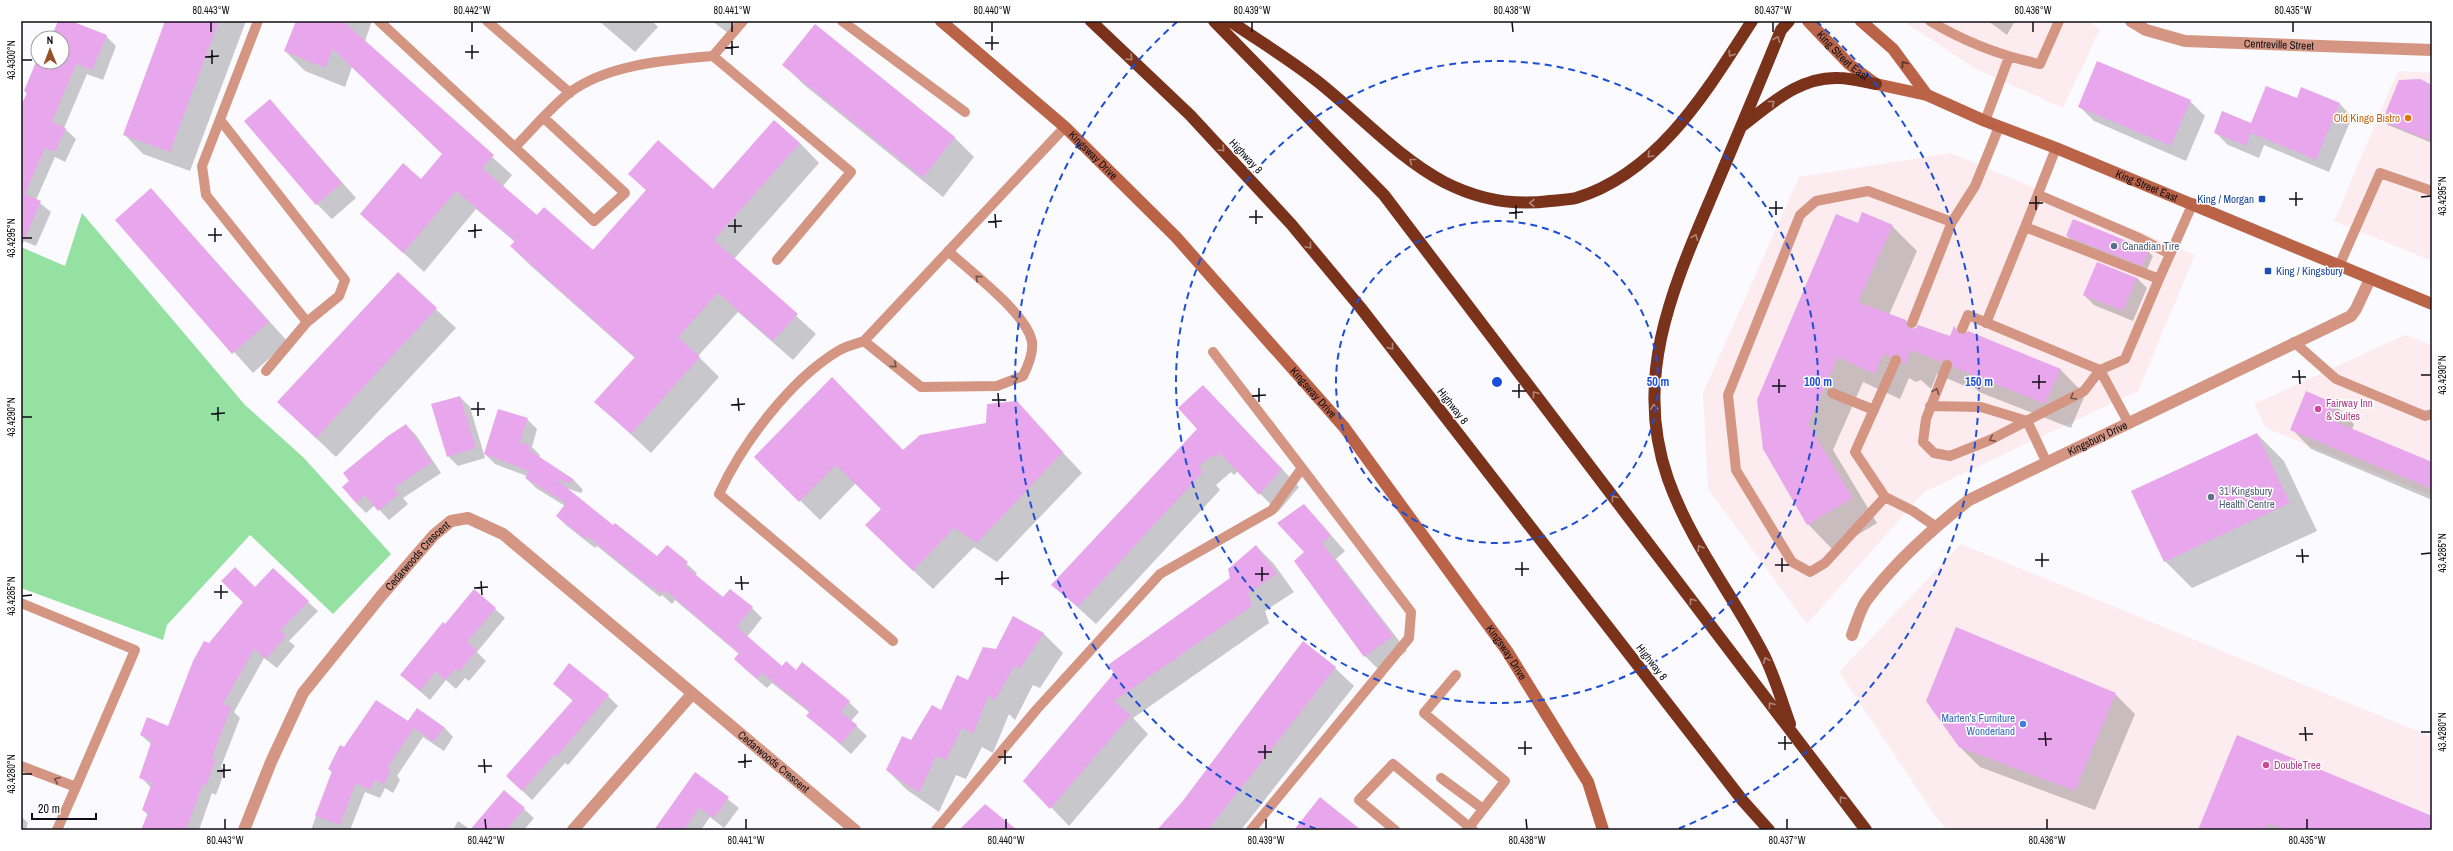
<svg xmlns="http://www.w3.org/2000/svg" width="2453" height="851" viewBox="0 0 2453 851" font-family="'Archivo Narrow',sans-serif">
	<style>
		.commercial { fill: #fcecef }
		.green { fill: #95e1a2 }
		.shadow { fill: #0003 }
		.building { fill: #e8a7ec }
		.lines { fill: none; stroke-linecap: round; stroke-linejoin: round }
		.lane { stroke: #d49683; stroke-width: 10 }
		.street { stroke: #d49683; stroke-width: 12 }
		.secondary { stroke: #bb6347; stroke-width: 12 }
		.highway { stroke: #7a321b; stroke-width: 12 }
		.oneway { stroke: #af8476 }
		.oneway2 { stroke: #54302a }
		.oneway3 { stroke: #72524c }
		.ticks { fill: none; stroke: #0f0e16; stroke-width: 1.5 }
		.ring { fill: none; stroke: #1d4ed8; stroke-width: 2; stroke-dasharray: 7 5 }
		.food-dot { fill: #e8710a; stroke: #fff; stroke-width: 1.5 }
		.transit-dot { fill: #1a4fb4; stroke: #fff; stroke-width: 1.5 }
		.service-dot { fill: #5c6f8a; stroke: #fff; stroke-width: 1.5 }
		.hotel-dot { fill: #d1479c; stroke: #fff; stroke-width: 1.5 }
		.shop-dot { fill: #3f7fe0; stroke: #fff; stroke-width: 1.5 }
		.labels { text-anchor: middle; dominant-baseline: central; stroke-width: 3; stroke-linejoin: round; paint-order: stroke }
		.street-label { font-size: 11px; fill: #0f0e16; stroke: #fff }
		.food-label { font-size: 11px; fill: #c56008; stroke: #fff; text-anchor: end }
		.transit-label { font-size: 11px; fill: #164399; stroke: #fff; text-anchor: end }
		.service-label { font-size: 11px; fill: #4e5e75; stroke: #fff; text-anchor: start }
		.hotel-label { font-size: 11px; fill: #b23c85; stroke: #fff; text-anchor: start }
		.shop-label { font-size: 11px; fill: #366cbe; stroke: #fff; text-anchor: end }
		.centre { fill: #1d4ed8; stroke: #fff; stroke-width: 2 }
		.ring-label { font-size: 12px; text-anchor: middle; font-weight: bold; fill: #1d4ed8; stroke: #fff; stroke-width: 3; stroke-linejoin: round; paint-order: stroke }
		.neatline { fill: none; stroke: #0f0e16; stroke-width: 1.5 }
		.ticks-label { font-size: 10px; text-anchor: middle; fill: #0f0e16 }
	</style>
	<rect width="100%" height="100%" fill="#fbfaff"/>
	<path class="commercial" d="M1903,21H2087L2100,29L2063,108L1976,69Z
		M2398,71L2432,73V261L2334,221Z
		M1951,153L2195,255L2138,391L1924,492L1807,624L1708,489L1703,393L1799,177Z
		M2405,335L2432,345V496L2266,428L2254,404Z
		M1961,544L2432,737V830H1948L1936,817L1839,672Z"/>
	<path class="green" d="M82,213L245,405L303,457L391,554L333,614L250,535L167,625L163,640L21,588V247L65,266Z"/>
	<path class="shadow" d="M59,21H68L106,36L116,46L103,80L87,74L64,128L76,139L65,162L55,157L36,200L51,212L36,246L21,240V108L27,94L25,91L38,59V62H62V38H52Z
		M83,21H104L84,22Z
		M166,21H246L190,171L143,154L124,134Z
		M298,21H372L365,41L512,175L503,186L538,217L593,251L647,191L630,174L713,190L800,143L819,163L734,259L816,334L793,360L738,312L698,356L719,377L651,453L596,402L635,358L531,266L511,246L515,242L476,209L424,272L362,214L421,180L443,154L352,67L345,87L305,71L285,51Z
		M599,21H652L658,27L635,52Z
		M712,21H737L728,33Z
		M1988,21H2015L2007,35Z
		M815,25L955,138L974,157L943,197L803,84L783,64Z
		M2432,86V143L2388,125L2383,120Z
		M2302,89L2340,104L2352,117L2329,172L2264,145L2259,158L2228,145L2215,132L2252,124L2297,99Z
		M270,101L356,198L332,219L317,204Z
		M2190,101L2205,116L2186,161L2094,121L2079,106Z
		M151,189L288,342L253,373L116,220Z
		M1859,225L1892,226L1917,251L1889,315L1906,321L1914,330L1951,338L1955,328L1962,335L2060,369L2085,395L2071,428L1979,392L1971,384L1967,387L1937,374L1931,389L1921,380L1916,382L1909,378L1900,399L1863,382L1833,450L1877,523L1833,550L1808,524L1764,448Z
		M2067,236L2148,251L2153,256L2147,270L2072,241Z
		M398,274L456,328L336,457L298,421Z
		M2137,278L2147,288L2133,321L2094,305L2084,295Z
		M460,397L470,407L485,458L458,466L448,456Z
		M1016,402L1082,473L997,562L974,547L933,589L886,545L882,510L856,483L820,520L756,457L904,451L987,424Z
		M1221,404L1299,487L1278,512L1238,471L1234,475L1231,472L1216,485L1220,490L1096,624L1053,585Z
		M2335,405L2354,424L2352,430L2432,463V500L2311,449L2292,429Z
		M527,419L537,429L532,447L540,455L539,458L573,479L583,490L581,493L566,488L613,527L657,558L667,546L697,573L695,576L724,598L752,608L762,618L747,637L782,667L796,671L849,702L859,712L851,721L867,736L851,754L808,716L810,713L772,683L767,688L745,669L735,659L739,654L675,600L672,604L662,595L660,597L597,546L595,548L567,526L557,516L565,506L536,488L526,478L527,476L495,464L485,454Z
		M406,425L416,435L441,473L403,498L408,504L389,520L375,505L366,513L356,503Z
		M2257,434L2284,461L2317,531L2192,588L2165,561Z
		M1304,505L1345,551L1336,559L1407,651L1380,671L1365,656L1296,561L1306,552Z
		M1256,546L1274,564L1294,592L1265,611L1269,623L1133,718L1148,734L1069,826L1025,780L1231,579Z
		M255,588L308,602L318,611L289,641L295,646L277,668L264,658L234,712L240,718L221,767L225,770L216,795L212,793L199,830H142L148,815L143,810L151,788L141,777L151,744L141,735L169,727L209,645Z
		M495,609L505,618L477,652L486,661L469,681L465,678L456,689L446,680L430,700L401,675L445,625Z
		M1013,617L1044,634L1063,653L1040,688L1033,685L1015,720L1009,714L993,753L982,747L966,779L956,775L939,812L907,790L887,770L997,650Z
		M1335,668L1354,686L1241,830H1159Z
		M554,684L608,696L618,706L568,765L565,763L532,800L507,776L573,701Z
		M2115,694L2135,714L2095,810L1980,767L1960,747Z
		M408,723L444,727L453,737L444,751L423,737L397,776L400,780L393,793L385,788L380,798L365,792L350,830H311L332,773L329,769L344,748Z
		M2238,736L2432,817V830H2199Z
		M695,774L739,808L724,828L710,817L701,830H655Z
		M524,809L534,818L524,830H472Z
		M21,816L28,823L26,830H21Z
		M458,821L471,830H453Z"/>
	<path class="building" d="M58,21H71L107,35L92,70L76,64L52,122L66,128L55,152L45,148L25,194L41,201L21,248V105L27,93L24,91L38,57V62H62V38H51Z
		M165,21H219L170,152L123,135Z
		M296,21H343L494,155L482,168L537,215L544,207L593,250L646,190L628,174L658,140L713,189L774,120L800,143L714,240L798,314L773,341L718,293L678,337L700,357L631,434L594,402L635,357L510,246L515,241L456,191L403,253L360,214L403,163L421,179L442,154L333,49L325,68L284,51Z
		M815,24L955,137L923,178L782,65Z
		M2097,61L2191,100L2171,146L2078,107Z
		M2420,79L2432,85V141L2382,121L2399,80Z
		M2266,86L2297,98L2301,87L2340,103L2316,160L2251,133L2246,146L2214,133L2222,111L2251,123Z
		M270,99L342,183L316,205L244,121Z
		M151,188L269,322L232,354L115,220Z
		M1862,212L1893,225L1858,302L1906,320L1907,327L1910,329L1916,328L1918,325L1950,336L1954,326L1960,335L1968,331L2061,369L2045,404L1953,367L1950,359H1946L1941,362L1911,350L1906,364L1902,362L1901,357L1898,354L1890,357L1883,354L1875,374L1838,357L1808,424L1853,498L1807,525L1763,449L1757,400L1836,214L1858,223Z
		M2073,219L2149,250L2143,266L2066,236Z
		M2097,262L2137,278L2123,311L2083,295Z
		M398,272L437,308L316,438L277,402Z
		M832,377L903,450L920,435L986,423L987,404L1017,401L1063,452L977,543L954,528L913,571L865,525L881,509L836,465L799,502L754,457Z
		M1203,385L1282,469L1259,495L1220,453L1216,458L1213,455L1199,466L1203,472L1078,607L1051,585L1197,429L1178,408Z
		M2306,391L2336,404L2329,419L2432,462V489L2290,430Z
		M460,396L476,448L447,457L431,404Z
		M498,409L528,418L520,442L530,445L529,450L573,479L571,483L556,479L613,525L615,523L657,556L667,545L688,562L685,566L723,597L730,589L753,607L737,627L782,666L786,661L796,670L802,662L850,701L841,712L857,725L841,744L806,716L810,711L762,673L757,679L734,659L739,653L665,590L661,594L651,586L650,587L587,536L585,539L556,516L566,503L525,478L529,471L484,454Z
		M406,424L432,462L394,488L399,494L378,511L365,495L356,503L342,487L349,481L343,473L388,436Z
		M2257,433L2290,503L2164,562L2131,491Z
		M1304,504L1331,535L1322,543L1393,636L1364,657L1294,561L1304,552L1277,523Z
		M1256,545L1277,574L1248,593L1252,606L1114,701L1131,715L1050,809L1023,781L1114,673L1108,665L1230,578L1228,569Z
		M235,567L255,587L273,568L309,601L280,631L286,636L266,659L254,649L223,704L231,707L212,758L216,759L206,786L203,784L186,830H141L148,813L142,810L152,783L139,778L152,740L140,735L147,717L168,726L193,661L204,641L209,643L243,602L221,581Z
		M474,589L496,608L467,642L477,650L459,672L455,669L445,680L436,671L420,691L400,675L443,622L445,624Z
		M1013,616L1044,633L1020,669L1014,666L995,701L989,695L973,734L962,728L946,760L936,756L919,793L886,770L902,736L911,740L932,705L941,710L957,675L968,680L983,647L996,649Z
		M1956,627L2116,693L2075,791L1959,747L1926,701Z
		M1303,641L1336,667L1208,830H1157L1182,802Z
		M569,663L609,695L557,756L555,754L522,791L506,776L573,700L553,684Z
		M376,700L408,721L417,708L444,727L434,742L414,728L387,768L391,769L384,784L375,780L370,790L356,783L340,825L315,816L332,771L328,769L340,745L344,747Z
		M2237,735L2432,816V830H2285L2269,823L2266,830H2198Z
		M695,772L729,797L714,818L699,808L684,830H654Z
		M504,790L525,808L506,830H470Z
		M1320,797L1361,830H1294Z
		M985,804L1017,830H959Z"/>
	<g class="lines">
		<path class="lane" d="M258,21L202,166L206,195L307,322
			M379,21L594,221L625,193L544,118
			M487,21L570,93
			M842,21L965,112
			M1930,21C1965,42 2001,56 2040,64L2059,21
			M713,56L851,172L777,260
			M221,121L345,280L339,296L307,322L266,371
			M1985,121L2009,57
			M515,147C532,130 549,109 569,93C607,64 667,60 713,56L743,21
			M2056,148L2025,227L2159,279L2125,359L2100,370L2129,424
			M2039,195L2137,237L2170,254
			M2339,266L2380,173L2432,191
			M2159,279L2193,203
			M1912,323L1952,222L1975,186L1999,127
			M1986,323L2025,227
			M864,341L921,387L997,386L1023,376C1028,366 1035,349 1031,338C1023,311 970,271 948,251
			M2294,342L2336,379L2425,416L2432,414
			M1213,352L1302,468
			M1896,360L1855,452L1885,497L1913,511L1935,526
			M1947,365L1926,419L1923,442L1934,453L1950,456L1990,440L2084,391L2100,370L1968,315L1962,329
			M1832,393L1874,410
			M1930,406L1981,407L2027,421L2047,463
			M1885,497L1825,563L1810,572L1792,562L1736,470L1728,395L1800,215L1816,201L1868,191L1952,222
			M21,603L135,650L76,787
			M893,641L719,494C742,444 790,380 838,351C846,346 856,344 864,341L1065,127
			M1456,675L1424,713L1505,781L1467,830
			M21,766L76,787L57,830
			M1441,778L1483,809
			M936,830L1037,709L1160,574L1272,510L1302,468L1411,612L1409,638L1251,830
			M1395,830L1359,800L1393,764L1473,830"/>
		<g class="street">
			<path id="s1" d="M2131,21L2146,30L2185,41L2432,50"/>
			<path id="s2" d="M1852,635C1856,624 1860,610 1866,601C1894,563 1932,529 1969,500L2351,316L2356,309L2370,279"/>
			<path id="s3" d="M244,830L271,762L303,693L381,596L434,535L451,521L468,518L503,534L855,830"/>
			<path d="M573,830L692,694"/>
		</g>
		<g class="secondary">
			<path id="s4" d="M941,21L1065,127L1176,237L1344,427L1507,651L1588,782L1603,830"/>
			<path id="s5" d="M1808,21L1849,64L1876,84L1927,95L1985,121L2056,148L2432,304"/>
			<path d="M1861,21L1893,49L1927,95"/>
		</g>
		<path class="highway" d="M1091,21L1190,115L1291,224L1360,307L1743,801L1769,830
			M1214,21L1384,195L1866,830
			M1230,21C1259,41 1289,59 1317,81C1359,114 1397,157 1444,182C1477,199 1513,206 1550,201C1558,200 1568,200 1576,198C1659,173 1708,89 1752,21
			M1789,21L1781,30C1760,82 1738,134 1716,186C1676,281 1631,374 1668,479C1691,544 1734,596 1765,657C1775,678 1782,702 1790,724
			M1742,126C1771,104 1800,76 1839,78C1851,78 1864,82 1876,84"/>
	</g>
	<defs><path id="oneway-chevron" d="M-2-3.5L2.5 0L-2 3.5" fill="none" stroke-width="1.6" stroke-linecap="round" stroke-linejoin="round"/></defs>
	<g class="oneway">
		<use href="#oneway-chevron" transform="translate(1777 39) rotate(-68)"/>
		<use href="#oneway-chevron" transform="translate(1731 54) rotate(123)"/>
		<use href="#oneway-chevron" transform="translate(1130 58) rotate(44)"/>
		<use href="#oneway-chevron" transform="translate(1772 103) rotate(-38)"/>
		<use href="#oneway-chevron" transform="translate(1222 149) rotate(47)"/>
		<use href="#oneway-chevron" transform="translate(1650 155) rotate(135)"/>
		<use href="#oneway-chevron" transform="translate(1412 161) rotate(-142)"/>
		<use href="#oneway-chevron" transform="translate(1532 203) rotate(180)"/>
		<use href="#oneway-chevron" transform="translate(1695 237) rotate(-67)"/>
		<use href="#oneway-chevron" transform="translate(1309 246) rotate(50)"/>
		<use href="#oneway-chevron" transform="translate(1391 347) rotate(52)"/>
		<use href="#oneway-chevron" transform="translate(1535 394) rotate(-127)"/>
		<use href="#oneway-chevron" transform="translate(1654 407) rotate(-96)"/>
		<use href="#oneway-chevron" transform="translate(1614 498) rotate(-127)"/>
		<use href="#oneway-chevron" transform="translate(1700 548) rotate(-121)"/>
		<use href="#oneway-chevron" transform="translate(1692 601) rotate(-127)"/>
		<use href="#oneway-chevron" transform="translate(1766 660) rotate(-114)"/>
		<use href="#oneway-chevron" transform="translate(1771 705) rotate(-127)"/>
		<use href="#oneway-chevron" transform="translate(1842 799) rotate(-127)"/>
	</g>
	<use class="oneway2" href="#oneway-chevron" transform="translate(1904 64) rotate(-126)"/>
	<g class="oneway3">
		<use href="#oneway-chevron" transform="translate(978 278) rotate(-138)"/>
		<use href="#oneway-chevron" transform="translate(894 365) rotate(40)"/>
		<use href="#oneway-chevron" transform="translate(1015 379) rotate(-20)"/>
		<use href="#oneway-chevron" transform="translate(1936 391) rotate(-68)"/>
		<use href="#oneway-chevron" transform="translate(2073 397) rotate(150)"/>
		<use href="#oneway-chevron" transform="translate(1992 439) rotate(154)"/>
		<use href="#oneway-chevron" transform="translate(57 780) rotate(-158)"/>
	</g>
	<path class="ticks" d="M211,22V32M472,22V32M732,22V32M992,22V32M1252,22V32M1512,22L1513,32M1773,22V32M2033,22V32M2293,22V32M992,36V50M732,41V55M985,43H999M472,45V59M725,48L739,47M212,50V64M465,52H479M205,57L219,56M22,60H32M2296,192V206M2036,196V210M2421,197L2431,196M2289,199H2303M1776,201V215M2029,203H2043M1516,205V219M1769,208H1783M1256,210V224M1509,213L1523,212M995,214L996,228M1249,217H1263M735,219V233M988,222L1002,221M475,224V238M728,226H742M215,228V242M468,231L482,230M208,235H222M22,238H32M2299,370L2300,384M2039,375V389M2421,375H2431M2292,377H2306M1779,379V393M2032,382H2046M1519,384V398M1772,386H1786M1259,388V402M1512,391H1526M998,393L999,407M1252,396L1266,395M738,398L739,411M992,400H1006M478,402V416M731,405L745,404M218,407V421M471,409H485M211,414L225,413M22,417H32M2302,549L2303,563M2042,553V567M2421,554L2431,553M2296,556H2309M1782,558V572M2035,560H2049M1522,562V576M1775,565H1789M1262,567V581M1515,569H1529M1002,571V585M1255,574H1269M741,576L742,590M995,579L1009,578M481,581L482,595M735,583H749M221,585V599M474,588L488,587M214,592H228M22,596L32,595M2305,727L2306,741M2045,732L2046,746M2421,732H2431M2299,734H2313M1785,736V750M2038,739H2052M1525,741V755M1778,743H1792M1265,745V759M1518,748H1532M1005,750V764M1258,752H1272M745,754V768M998,757H1012M484,759L485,773M738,762L752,761M224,764V778M478,766H492M217,771L231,770M22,774H32M225,819V829M485,819L486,829M746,819V829M1006,819V829M1266,819V829M1526,819L1527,829M1787,819V829M2047,819V829M2307,819V829"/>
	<g class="ring">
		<circle cx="1497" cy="382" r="161"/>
		<circle cx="1497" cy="382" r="321"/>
		<path d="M1316 829A482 482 0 0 1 1178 21M1816 21A482 482 0 0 1 1678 829"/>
	</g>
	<circle class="food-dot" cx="2408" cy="118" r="4"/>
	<g class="transit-dot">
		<rect x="2258" y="195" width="8" height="8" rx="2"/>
		<rect x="2264" y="267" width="8" height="8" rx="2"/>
	</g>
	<g class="service-dot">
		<circle cx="2114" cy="246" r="4"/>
		<circle cx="2211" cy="497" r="4"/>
	</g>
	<g class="hotel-dot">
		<circle cx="2318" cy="409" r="4"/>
		<circle cx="2266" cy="765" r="4"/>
	</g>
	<circle class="shop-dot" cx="2023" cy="724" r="4"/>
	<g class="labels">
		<g class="street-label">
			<text stroke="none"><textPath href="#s1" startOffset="152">Centreville Street</textPath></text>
			<text stroke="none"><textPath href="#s5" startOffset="49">King Street East</textPath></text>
			<text stroke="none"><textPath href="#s4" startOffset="203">Kingsway Drive</textPath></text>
			<text transform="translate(1246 156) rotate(47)">Highway 8</text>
			<text stroke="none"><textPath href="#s5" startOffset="383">King Street East</textPath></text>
			<text stroke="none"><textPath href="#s4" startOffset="527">Kingsway Drive</textPath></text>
			<text transform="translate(1453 406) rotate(52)">Highway 8</text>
			<text stroke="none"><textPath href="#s2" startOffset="324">Kingsbury Drive</textPath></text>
			<text stroke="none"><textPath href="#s3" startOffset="328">Cedarwoods Crescent</textPath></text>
			<text stroke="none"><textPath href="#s4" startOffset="851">Kingsway Drive</textPath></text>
			<text transform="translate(1652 662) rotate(52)">Highway 8</text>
			<text stroke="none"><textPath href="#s3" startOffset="786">Cedarwoods Crescent</textPath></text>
		</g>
		<g class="food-label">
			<text x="2400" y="118">Old Kingo Bistro</text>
		</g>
		<g class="transit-label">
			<text x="2254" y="199">King / Morgan</text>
			<text x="2276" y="271" text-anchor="start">King / Kingsbury</text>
		</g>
		<g class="service-label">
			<text x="2122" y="246">Canadian Tire</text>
			<text x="2219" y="491">31 Kingsbury<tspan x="2219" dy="13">Health Centre</tspan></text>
		</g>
		<g class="hotel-label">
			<text x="2326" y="403">Fairway Inn<tspan x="2326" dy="13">&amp; Suites</tspan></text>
			<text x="2274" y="765">DoubleTree</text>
		</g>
		<g class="shop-label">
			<text x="2015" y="718">Marten's Furniture<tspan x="2015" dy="13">Wonderland</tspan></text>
		</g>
	</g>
	<circle cx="1497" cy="382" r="6" class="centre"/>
	<g class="ring-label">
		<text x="1658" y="386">50 m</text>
		<text x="1818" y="386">100 m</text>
		<text x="1979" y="386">150 m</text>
	</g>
	<rect width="2453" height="851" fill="none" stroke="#ffffff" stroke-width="44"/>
	<g transform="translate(50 50) rotate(359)"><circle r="19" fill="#ffffff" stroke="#9f9fa2"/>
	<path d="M0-3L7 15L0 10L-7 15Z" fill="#97512a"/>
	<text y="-6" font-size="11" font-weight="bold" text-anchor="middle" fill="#0f0e16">N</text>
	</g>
	<path d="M32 813v6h64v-6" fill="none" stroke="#0f0e16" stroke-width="2"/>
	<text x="38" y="813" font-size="12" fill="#0f0e16" stroke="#ffffff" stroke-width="3" paint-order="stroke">20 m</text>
	<rect x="22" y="22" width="2409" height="807" class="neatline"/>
	<g class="ticks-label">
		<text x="211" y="14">80.443°W</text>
		<text x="472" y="14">80.442°W</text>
		<text x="732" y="14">80.441°W</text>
		<text x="992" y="14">80.440°W</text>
		<text x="1252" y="14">80.439°W</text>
		<text x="1512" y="14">80.438°W</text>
		<text x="1773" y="14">80.437°W</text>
		<text x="2033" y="14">80.436°W</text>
		<text x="2293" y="14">80.435°W</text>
		<text transform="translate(11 60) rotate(-90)" y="4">43.4300°N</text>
		<text transform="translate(2442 196) rotate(-90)" y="4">43.4295°N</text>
		<text transform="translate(11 238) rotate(-90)" y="4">43.4295°N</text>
		<text transform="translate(2442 375) rotate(-90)" y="4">43.4290°N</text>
		<text transform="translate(11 417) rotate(-90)" y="4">43.4290°N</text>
		<text transform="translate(2442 553) rotate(-90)" y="4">43.4285°N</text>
		<text transform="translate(11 596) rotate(-90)" y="4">43.4285°N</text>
		<text transform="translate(2442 732) rotate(-90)" y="4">43.4280°N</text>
		<text transform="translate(11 774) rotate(-90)" y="4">43.4280°N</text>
		<text x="225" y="844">80.443°W</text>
		<text x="486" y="844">80.442°W</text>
		<text x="746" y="844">80.441°W</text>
		<text x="1006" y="844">80.440°W</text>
		<text x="1266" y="844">80.439°W</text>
		<text x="1527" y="844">80.438°W</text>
		<text x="1787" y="844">80.437°W</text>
		<text x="2047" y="844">80.436°W</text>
		<text x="2307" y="844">80.435°W</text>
	</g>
</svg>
